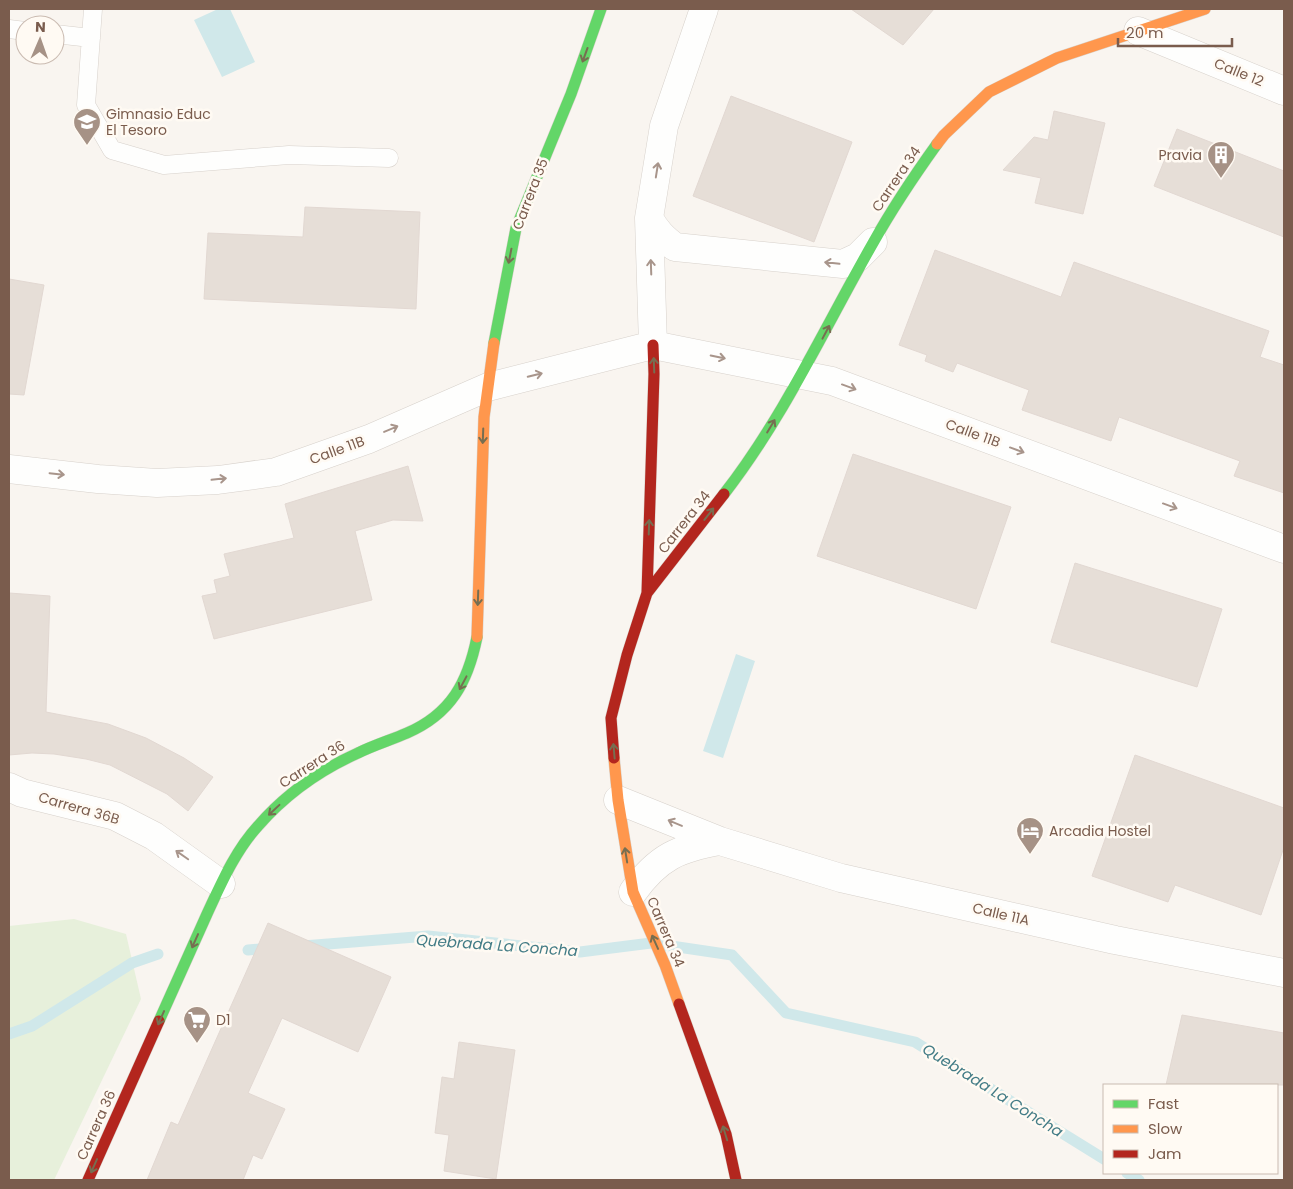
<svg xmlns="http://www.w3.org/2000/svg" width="1293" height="1189" viewBox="0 0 1293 1189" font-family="Poppins,sans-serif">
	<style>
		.green { fill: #e7f0db }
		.water { fill: #d0e8ea }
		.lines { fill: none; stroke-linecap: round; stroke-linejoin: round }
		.stream { stroke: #d0e8ea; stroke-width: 11 }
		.building { fill: #e6ded7; stroke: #e2d8d2 }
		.lane-casing { stroke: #d7d1cb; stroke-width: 19 }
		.street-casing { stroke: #d7d1cb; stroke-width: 29 }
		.fast-casing { stroke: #d9d2cb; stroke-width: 12 }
		.slow-casing { stroke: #d9d2cb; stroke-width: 12 }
		.jam-casing { stroke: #d9d2cb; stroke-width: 12 }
		.lane { stroke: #fefefd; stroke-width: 18 }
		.street { stroke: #fefefd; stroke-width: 28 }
		.fast { stroke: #63d668; stroke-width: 11 }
		.slow { stroke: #ff974d; stroke-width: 11 }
		.jam { stroke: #b3261e; stroke-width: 11 }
		.oneway { stroke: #776e51 }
		.oneway2 { stroke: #a8958b }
		.labels { text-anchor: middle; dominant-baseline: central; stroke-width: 5; stroke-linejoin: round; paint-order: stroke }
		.street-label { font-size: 14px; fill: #7a5c4d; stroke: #fffaf3 }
		.poi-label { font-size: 14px; fill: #7a5c4d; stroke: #fffaf3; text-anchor: start }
		.water-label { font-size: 15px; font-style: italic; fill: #437c86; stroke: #fffaf3 }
	</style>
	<rect width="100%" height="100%" fill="#f9f5f0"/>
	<path class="green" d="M74,919L126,934L141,999L54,1180H10L9,926Z"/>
	<path class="water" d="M218,9H230L255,62L222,77L194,20Z
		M736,654L755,661L723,758L703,751Z"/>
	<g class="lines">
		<path class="stream" d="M303,946L428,936L580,952L651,943L732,955L786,1013L915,1042L1104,1159
			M248,950L272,948
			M9,1034L32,1026L132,963L158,954
			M1127,1173L1139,1180"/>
	</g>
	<path class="building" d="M851,9H934L903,45Z
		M731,96L852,142L814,242L693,196Z
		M1054,111L1105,123L1083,214L1035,203L1041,178L1003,170L1034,137L1048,140Z
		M1177,129L1284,171V237L1154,186Z
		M305,207L420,212L416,309L204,299L208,233L303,237Z
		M935,250L1061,297L1074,262L1269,331L1260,357L1284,365V493L1234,476L1240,461L1119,417L1111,441L1022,410L1029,390L957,363L953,372L925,361L927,355L899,345Z
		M9,279L44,285L24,395L9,394Z
		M853,454L1011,507L976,609L817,556Z
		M408,466L423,521L393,520L355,531L372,600L214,639L202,596L217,593L214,580L230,576L224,554L294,538L285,504Z
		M1075,563L1222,609L1197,687L1051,642Z
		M9,593L50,596L46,712L108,724L146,738L184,758L213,777L188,811L167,794L110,765L86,759L54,754L32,753L9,755Z
		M1135,755L1284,808V847L1261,915L1175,885L1168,902L1092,876Z
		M268,923L391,977L358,1052L282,1018L248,1093L285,1109L262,1159L253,1155L243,1180H147L171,1122L178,1125Z
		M1182,1015L1284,1033V1085H1166Z
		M459,1042L515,1050L496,1179L444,1171L449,1135L435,1133L442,1077L454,1079Z"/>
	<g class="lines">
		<defs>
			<path id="lane" d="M93,9L86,105L112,150L164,165L289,155L389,158
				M9,29L25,31
				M55,34L91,38"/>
			<path id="street" d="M1138,31L1284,91
				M649,218C656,231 663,238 675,247L843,264L858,257L873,242
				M653,345L649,218L664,126L704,9
				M9,469L98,479L157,483L218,480L276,472L369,439L488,387L653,345L832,381L1284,549
				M9,787L22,793L115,816L154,836L221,884
				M618,800L720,841L841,878L1115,940L1284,973
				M633,892C658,857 679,848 720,841"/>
			<path id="fast" d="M494,343L516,228L571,94L601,9
				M724,494C784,417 825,327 873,243C892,209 914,176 937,144
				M159,1021C175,985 191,949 207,914C221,884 235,851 258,826C285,795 320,770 358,753C374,745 391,740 407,733C451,714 468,682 477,637"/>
			<path id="slow" d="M937,144L944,135L989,92L1057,58L1205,9
				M477,637L484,417L494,343
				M614,758L618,800L633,892L665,965L679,1004"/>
			<path id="jam" d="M647,593L654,374L653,345
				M614,758L611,718L627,655L647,593L724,494
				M679,1004L726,1134L736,1180
				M88,1180L159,1021"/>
		</defs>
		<use href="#lane" class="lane-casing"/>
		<use href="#street" class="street-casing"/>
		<use href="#fast" class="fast-casing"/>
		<use href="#slow" class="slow-casing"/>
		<use href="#jam" class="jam-casing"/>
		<use href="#lane" class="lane"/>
		<use href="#street" class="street"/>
		<use href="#fast" class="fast"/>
		<use href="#slow" class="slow"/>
		<use href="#jam" class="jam"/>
	</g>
	<defs><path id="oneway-shaft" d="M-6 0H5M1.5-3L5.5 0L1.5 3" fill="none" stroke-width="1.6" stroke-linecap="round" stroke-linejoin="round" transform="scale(1.25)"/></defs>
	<g class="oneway">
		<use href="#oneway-shaft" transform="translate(585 55) rotate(110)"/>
		<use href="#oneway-shaft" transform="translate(510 256) rotate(101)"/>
		<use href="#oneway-shaft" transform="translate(826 332) rotate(-62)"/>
		<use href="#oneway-shaft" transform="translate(654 365) rotate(-92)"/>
		<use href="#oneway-shaft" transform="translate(771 426) rotate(-59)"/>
		<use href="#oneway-shaft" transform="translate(483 436) rotate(92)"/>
		<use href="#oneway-shaft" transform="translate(709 514) rotate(-52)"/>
		<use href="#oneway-shaft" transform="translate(649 527) rotate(-88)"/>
		<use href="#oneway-shaft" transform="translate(478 598) rotate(92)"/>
		<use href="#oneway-shaft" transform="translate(463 683) rotate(118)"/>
		<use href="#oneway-shaft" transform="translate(614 751) rotate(-95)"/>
		<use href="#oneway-shaft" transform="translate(274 810) rotate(137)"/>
		<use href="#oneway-shaft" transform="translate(626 855) rotate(-99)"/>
		<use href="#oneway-shaft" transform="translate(195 941) rotate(114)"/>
		<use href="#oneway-shaft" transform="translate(655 942) rotate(-114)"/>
		<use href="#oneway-shaft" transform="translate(161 1018) rotate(114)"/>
		<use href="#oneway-shaft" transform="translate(725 1133) rotate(-107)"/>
		<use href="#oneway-shaft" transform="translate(94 1166) rotate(114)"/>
	</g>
	<g class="oneway2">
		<use href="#oneway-shaft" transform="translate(657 170) rotate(-81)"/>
		<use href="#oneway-shaft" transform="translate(832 263) rotate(-174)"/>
		<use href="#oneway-shaft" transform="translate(651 267) rotate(-92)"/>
		<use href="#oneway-shaft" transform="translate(718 357) rotate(12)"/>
		<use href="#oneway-shaft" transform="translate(535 375) rotate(-14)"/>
		<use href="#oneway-shaft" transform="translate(849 387) rotate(20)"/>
		<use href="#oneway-shaft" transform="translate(391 429) rotate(-23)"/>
		<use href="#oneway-shaft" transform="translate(1017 450) rotate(20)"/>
		<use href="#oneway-shaft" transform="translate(57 474) rotate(6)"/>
		<use href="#oneway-shaft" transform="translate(219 479) rotate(-6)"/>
		<use href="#oneway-shaft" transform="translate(1170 506) rotate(20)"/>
		<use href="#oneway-shaft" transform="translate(675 823) rotate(-157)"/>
		<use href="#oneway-shaft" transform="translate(182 855) rotate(-145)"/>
	</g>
	<defs>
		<symbol id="school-pin" viewBox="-11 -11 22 30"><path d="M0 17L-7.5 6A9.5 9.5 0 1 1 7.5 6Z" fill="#a69286" stroke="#fffaf3"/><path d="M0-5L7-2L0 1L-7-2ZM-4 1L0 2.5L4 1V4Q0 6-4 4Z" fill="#fff"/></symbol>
		<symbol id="building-pin" viewBox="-11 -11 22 30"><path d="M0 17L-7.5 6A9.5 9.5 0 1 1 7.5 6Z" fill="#a69286" stroke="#fffaf3"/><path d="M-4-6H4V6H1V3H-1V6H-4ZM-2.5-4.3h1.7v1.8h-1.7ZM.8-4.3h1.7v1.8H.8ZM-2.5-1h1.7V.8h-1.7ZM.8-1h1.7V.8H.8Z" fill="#fff"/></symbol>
		<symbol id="hotel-pin" viewBox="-11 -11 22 30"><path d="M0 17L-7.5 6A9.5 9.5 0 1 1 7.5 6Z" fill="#a69286" stroke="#fffaf3"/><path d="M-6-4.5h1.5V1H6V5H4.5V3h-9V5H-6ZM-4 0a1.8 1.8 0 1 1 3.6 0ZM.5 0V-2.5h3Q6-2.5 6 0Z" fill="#fff"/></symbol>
		<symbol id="supermarket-pin" viewBox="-11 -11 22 30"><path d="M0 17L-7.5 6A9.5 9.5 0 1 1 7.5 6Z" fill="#a69286" stroke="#fffaf3"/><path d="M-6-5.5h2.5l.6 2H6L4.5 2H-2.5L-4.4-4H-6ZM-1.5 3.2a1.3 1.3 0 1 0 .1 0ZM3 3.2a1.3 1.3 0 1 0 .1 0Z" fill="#fff"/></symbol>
	</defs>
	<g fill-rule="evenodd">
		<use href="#school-pin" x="71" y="106" width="32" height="43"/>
		<use href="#building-pin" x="1205" y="139" width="32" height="43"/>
		<use href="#hotel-pin" x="1014" y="815" width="32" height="43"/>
		<use href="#supermarket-pin" x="181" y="1004" width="32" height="43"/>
	</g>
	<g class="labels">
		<g class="street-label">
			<text transform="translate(1239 72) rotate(22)">Calle 12</text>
			<text transform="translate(896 179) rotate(-56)">Carrera 34</text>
			<text transform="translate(530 194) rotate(-69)">Carrera 35</text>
			<text transform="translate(973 433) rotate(20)">Calle 11B</text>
			<text transform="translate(337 450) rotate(-20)">Calle 11B</text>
			<text transform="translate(684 522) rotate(-52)">Carrera 34</text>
			<text transform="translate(312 764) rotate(-33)">Carrera 36</text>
			<text transform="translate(79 808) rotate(16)">Carrera 36B</text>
			<text transform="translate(1001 914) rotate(13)">Calle 11A</text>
			<text transform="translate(666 932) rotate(67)">Carrera 34</text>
			<text transform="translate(96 1125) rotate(-66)">Carrera 36</text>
		</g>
		<g class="poi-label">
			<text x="106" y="114">Gimnasio Educ<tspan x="106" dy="16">El Tesoro</tspan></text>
			<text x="1202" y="155" text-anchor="end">Pravia</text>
			<text x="1049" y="831">Arcadia Hostel</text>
			<text x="216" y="1020">D1</text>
		</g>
		<g class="water-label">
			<text transform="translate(497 945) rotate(4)">Quebrada La Concha</text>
			<text transform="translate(993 1090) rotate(32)">Quebrada La Concha</text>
		</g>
	</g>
	<rect width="1293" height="1189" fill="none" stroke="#7a5c4d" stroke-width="20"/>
	<rect x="1103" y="1084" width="175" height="90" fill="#fffaf3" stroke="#cabbb1"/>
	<rect x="1113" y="1100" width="25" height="8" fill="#63d668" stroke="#cabbb1"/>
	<text x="1148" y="1109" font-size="15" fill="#7a5c4d">Fast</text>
	<rect x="1113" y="1125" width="25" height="8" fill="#ff974d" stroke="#cabbb1"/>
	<text x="1148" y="1134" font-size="15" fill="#7a5c4d">Slow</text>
	<rect x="1113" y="1150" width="25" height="8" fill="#b3261e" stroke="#cabbb1"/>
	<text x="1148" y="1159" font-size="15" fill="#7a5c4d">Jam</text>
	<g transform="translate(40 40) rotate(2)"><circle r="24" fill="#fffaf3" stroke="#cabbb1"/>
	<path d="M0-4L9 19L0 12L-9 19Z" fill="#a69286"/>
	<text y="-8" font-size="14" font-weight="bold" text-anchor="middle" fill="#7a5c4d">N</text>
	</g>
	<path d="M1118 38v8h114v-8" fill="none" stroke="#7a5c4d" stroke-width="2.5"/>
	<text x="1126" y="38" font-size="15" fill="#7a5c4d" stroke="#fffaf3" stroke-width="4" paint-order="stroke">20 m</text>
</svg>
